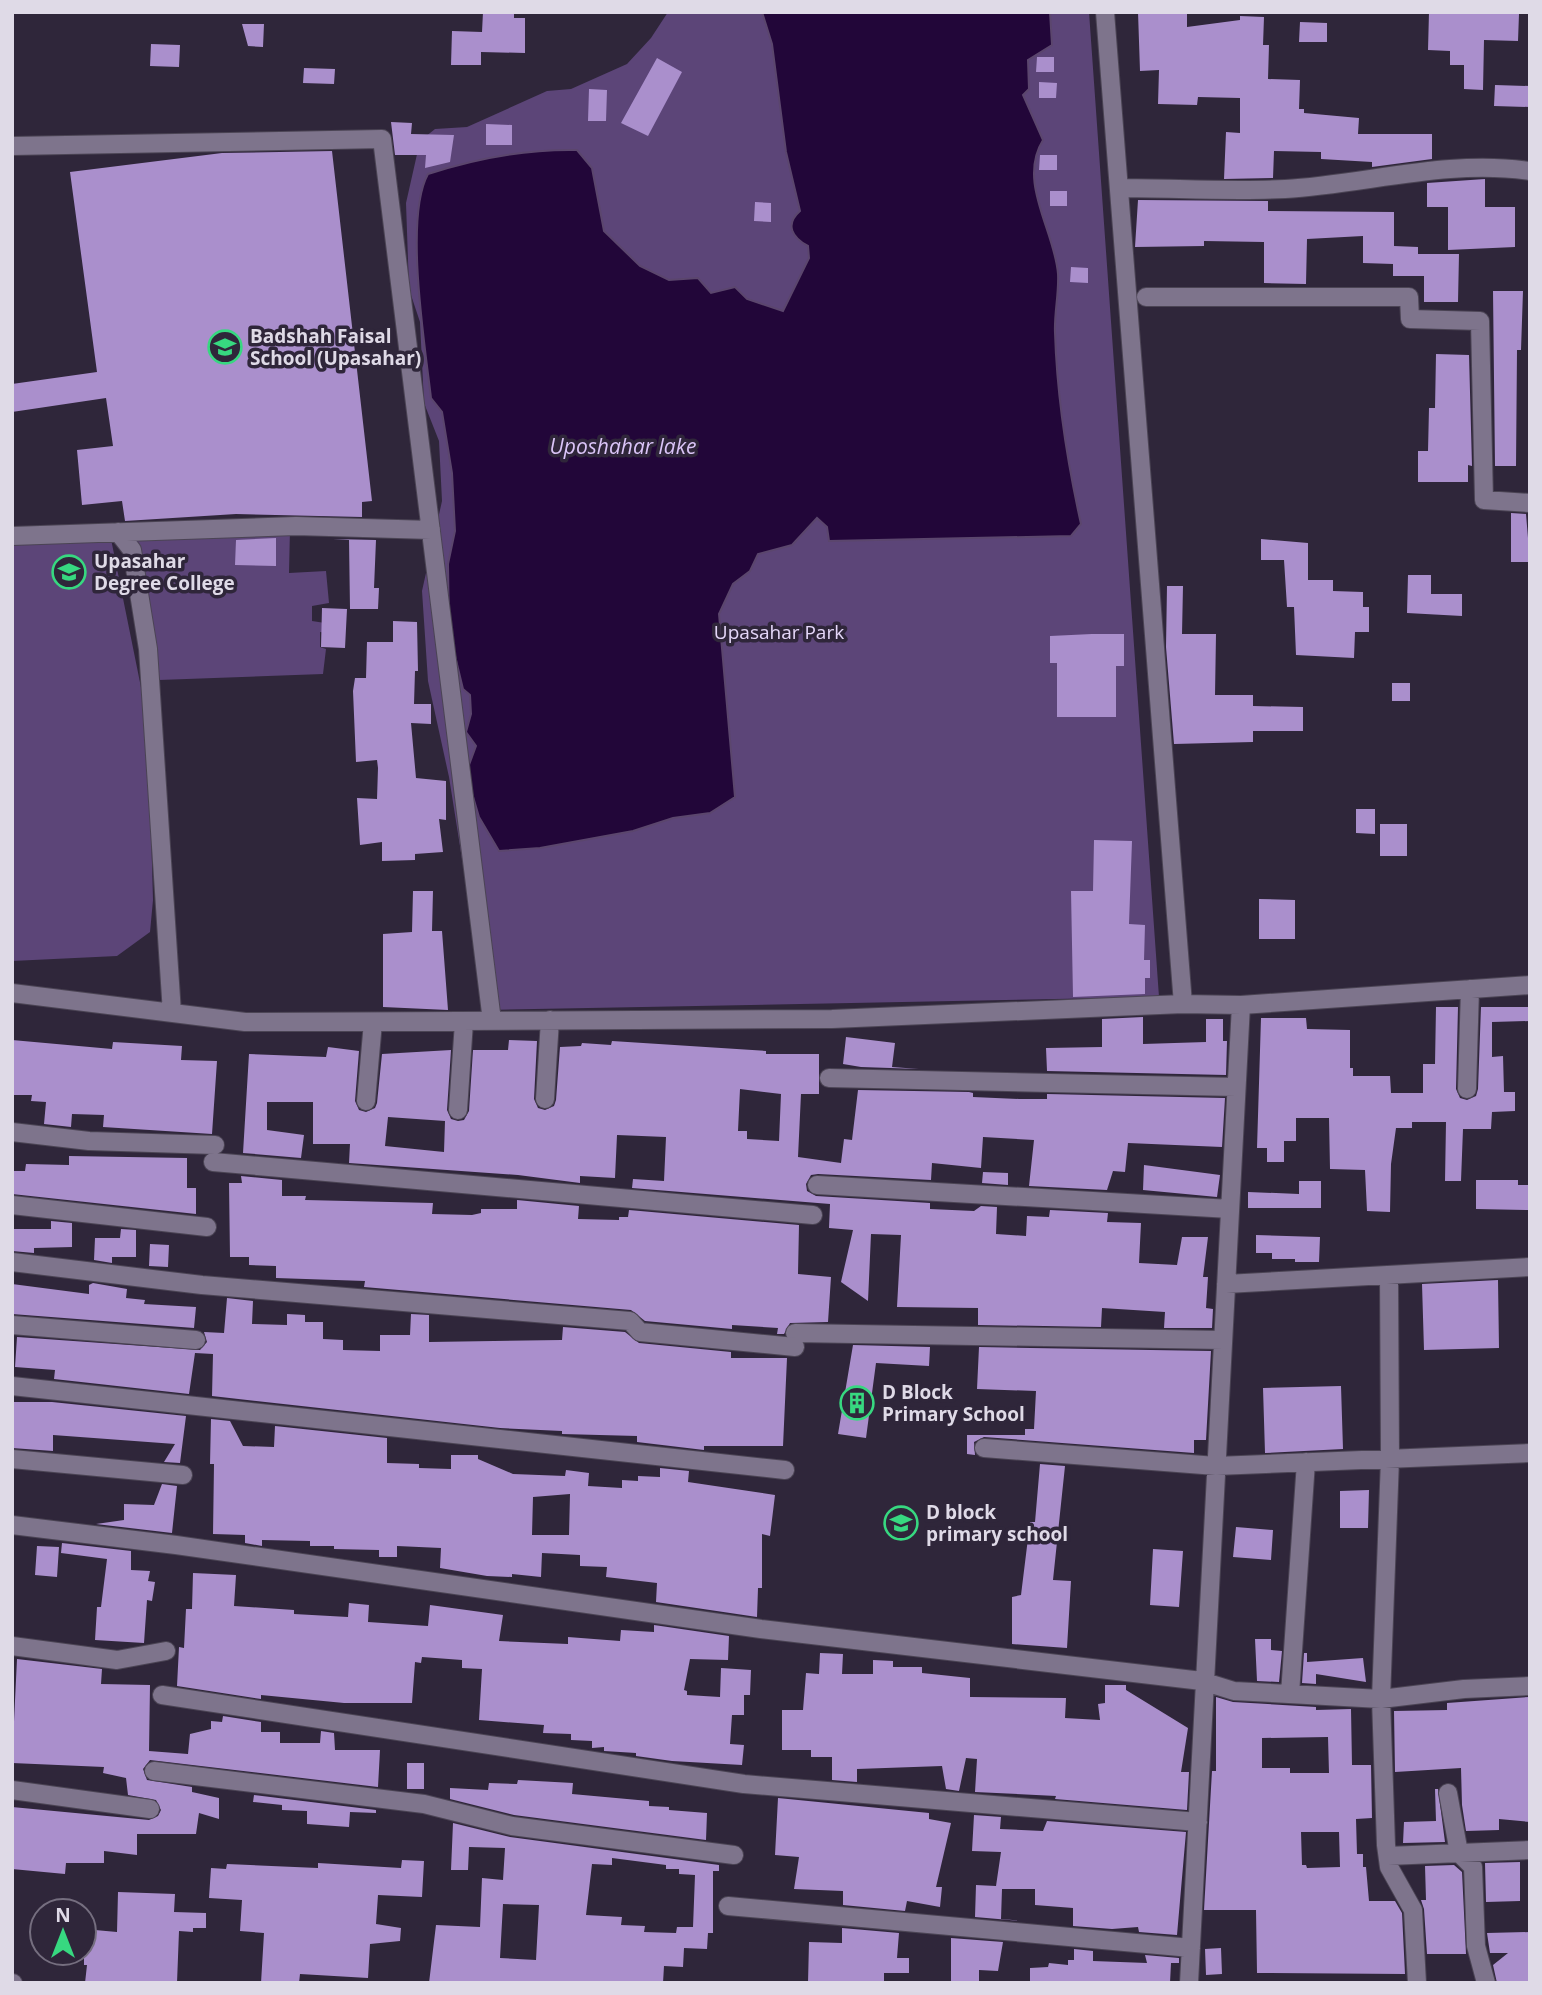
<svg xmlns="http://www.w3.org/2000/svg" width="1542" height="1995" viewBox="0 0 1542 1995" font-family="'Open Sans',sans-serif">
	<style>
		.green { fill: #5c4578 }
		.water { fill: #220639; stroke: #5b466d; stroke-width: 2 }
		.building { fill: #aa8fcc; fill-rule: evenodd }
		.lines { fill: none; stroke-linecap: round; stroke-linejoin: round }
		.minor-casing { stroke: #4b4454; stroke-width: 20 }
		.minor { stroke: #7e748c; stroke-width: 18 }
		.labels { text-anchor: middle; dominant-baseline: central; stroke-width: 7; stroke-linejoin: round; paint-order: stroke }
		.poi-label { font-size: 19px; font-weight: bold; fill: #dfdae7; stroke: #2f263a; text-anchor: start }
		.park-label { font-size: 19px; fill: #e5d7f9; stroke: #2f263a }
		.water-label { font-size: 21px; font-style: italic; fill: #dac4f7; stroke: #2f263a }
	</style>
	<rect width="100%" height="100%" fill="#2f263a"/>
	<path class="green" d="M668,12H1089L1159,997L486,1010L449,777L428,681L422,591L442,501L439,441L424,403L420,322L409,289L406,203L420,141L435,129L467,127L547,91L571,89L627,64L651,38Z
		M290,529L289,573L326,571L329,603L312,606V621L325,623L326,633L320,632V647L326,649L323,674L159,680L136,540Z
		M111,539L148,722L153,900L150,932L117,956L12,961V543Z"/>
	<path class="water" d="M762,12H1050L1052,45L1028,60L1029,89L1023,95L1043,140C1017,182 1055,231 1058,274C1059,294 1054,314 1055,333C1057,398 1067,461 1081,524L1071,536L829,541L827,527L817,518L792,545L758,554L750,571L733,584L719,614L735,797L710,813L673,818L633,831L540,848L499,851L479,817L466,773L476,746L466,732L471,714L470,695L463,689L449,631L448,564L455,531L452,473L442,412L431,398C425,346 404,217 428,174C477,158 526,149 577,150L592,168L604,231L640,266L669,280L698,278L711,293L735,287L747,299L783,311L809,258L808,246C793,238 784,225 800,211L786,152L772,44Z"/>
	<path class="building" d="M483,12H514V18H525V53L481,52V65H451L452,31L482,32Z
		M1138,12H1187V27L1240,20V16L1264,17L1263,45H1269L1268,79L1300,80L1299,109H1304V113L1359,118L1358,134H1432V159L1372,167V162L1321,159V152L1274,151L1273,178L1224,179L1226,132L1240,133V98L1198,97L1197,105L1158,104L1159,70L1140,71Z
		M1429,12L1519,14L1518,41L1484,40L1483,90L1464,89V65H1450V51L1428,50Z
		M1300,22L1327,23V42H1299Z
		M242,24H264L263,47L248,46Z
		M151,44L180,45L179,67L150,66Z
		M1037,57H1054V72H1036Z
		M657,58L682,72L648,136L621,123Z
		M304,68L335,69L334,84L303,83Z
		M1039,82L1057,83L1056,98H1039Z
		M1495,85L1530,86V107L1494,106Z
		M589,89L607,90L606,121H588Z
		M391,122L412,123L411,134L454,135L450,162L425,168L426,155H395Z
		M486,124L512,125V145H486Z
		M332,151L372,501L362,502V517L236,514L125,521L122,501L82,505L77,450L113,446L106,398L12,412V384L97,372L70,172L222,153Z
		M1040,155H1057V170H1039Z
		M1485,179V207H1515V247L1448,250V207H1427V183Z
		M1050,191H1067V206H1050Z
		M1138,200L1268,201V211L1394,212V246L1418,247V254H1459L1458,302H1424V276H1393V264L1363,263V236L1307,239L1306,284L1264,283V242L1204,241V246L1135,247Z
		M755,202L771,203V222L754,221Z
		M1071,267L1088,268V283L1070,282Z
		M1493,291H1523L1521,350H1517L1516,466H1495Z
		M1436,354L1469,355L1472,466L1468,465V482H1418V451H1428L1429,408H1435Z
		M1511,513L1526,514L1530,562H1511Z
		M276,538V566L235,565L236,540Z
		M333,539L376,540L374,588H379L378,609H350L349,540Z
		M1261,539L1308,543V580H1333V591L1363,592V607H1369V632H1355L1354,658L1296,655L1294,607H1287L1284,560H1261Z
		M1408,575H1431V594H1462V616L1407,613Z
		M1167,586H1183L1182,634H1216L1215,695H1253V706L1303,707V731H1253V742L1174,744L1166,647Z
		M322,608L347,609L345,648L321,647Z
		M393,621L417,622L418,671H415L414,704H431V724L411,723L416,778L446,781V820L439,819L443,852L415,854V860L382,861V842L360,845L357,798L377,799L378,768L377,760L356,762L353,691L355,678H366L367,642H393Z
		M1092,634H1124V666H1116V717H1057V663H1050V636Z
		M1392,683H1410V701H1392Z
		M1356,809H1375V834L1356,833Z
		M1380,824H1407V856H1380Z
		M1094,840L1132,841L1129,924L1145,925L1144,960H1150V978H1145V994L1073,997L1071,891H1093Z
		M413,891H433L432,931H442L448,1010L383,1007V934L412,932Z
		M1259,899L1295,900V939H1259Z
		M1436,1007H1458L1456,1089L1460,1098L1467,1100L1476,1096L1478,1089L1481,1007H1530V1021L1492,1022V1057L1503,1056L1504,1092H1515V1111L1492,1112L1491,1129H1463L1461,1181H1445L1446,1122H1412V1128H1396L1391,1164L1390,1212L1367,1211L1365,1170L1330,1169L1329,1118H1296V1141H1284V1162H1267V1148H1257L1261,1018H1306L1307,1029L1350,1030V1068H1353V1076H1390L1391,1093H1423V1064H1435Z
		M1143,1017V1044L1206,1042V1019H1223V1041H1227L1226,1075L1047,1071L1046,1048L1102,1047V1019Z
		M846,1037L895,1043L892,1067L919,1069L861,1067L843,1064Z
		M12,1040L112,1049L113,1042L182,1046L181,1060L217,1061L212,1134L103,1127L104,1115L72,1114L71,1127L44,1124L46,1102L31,1101L32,1095H12Z
		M509,1040L537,1041L534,1099L538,1108L545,1110L554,1106L556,1100L560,1047L581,1046L582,1043L611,1045L612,1041L766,1051V1054H819V1094H801L798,1157L841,1163L844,1139L852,1140L858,1090L969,1092L973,1093V1097L1019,1099H1047V1094L1225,1098L1222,1147L1128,1143L1125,1172L1113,1171L1107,1190L1029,1186L1034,1140L983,1137L981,1168L932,1163L931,1180L818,1174L811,1175L806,1184L807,1191L816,1196L930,1203V1209L974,1211L981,1206L997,1207L996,1234L1026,1236L1027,1216L1049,1217L1050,1210L1108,1213L1107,1222L1141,1223L1139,1263L1177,1265L1182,1237H1208L1203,1277H1208L1206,1308L1213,1309L1212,1328H1164L1165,1312L1102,1308L1101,1327L978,1325V1308L897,1307L901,1235L871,1234L868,1301L841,1282L853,1230L829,1228L830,1204L632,1188L633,1179L664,1181L666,1137L617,1135L615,1178L580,1176V1183L518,1175L349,1163L350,1144H313V1102H267V1130L304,1135L301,1158L243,1153L249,1054L326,1057L328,1047L359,1051L355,1101L359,1110L366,1112L375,1108L377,1103L382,1054L451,1050L447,1110L451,1119L458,1121L464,1120L469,1111L473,1050H508ZM740,1089L781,1094L779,1141L747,1139V1131H738ZM388,1117L445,1121L444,1152L385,1146Z
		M69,1156L187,1158V1188H196V1214L12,1194V1171H25L26,1164L69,1165Z
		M1144,1165L1220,1175L1217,1197L1143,1190Z
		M983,1172L1008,1173V1185L982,1183Z
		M241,1176L282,1180V1196H306L305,1200L433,1203L432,1214L472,1215L481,1213V1209H517V1200L579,1206L578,1219L619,1220V1217H628L629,1210L799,1225L798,1274L831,1277L828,1322L790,1323L784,1334H777L778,1328L732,1325V1329L645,1321L631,1310L364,1287L365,1281L276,1278V1266L249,1265V1257H230L229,1183H242Z
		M1476,1180H1518V1185H1529V1210L1476,1209Z
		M1299,1181H1321V1208H1248V1192L1299,1194Z
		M51,1221L72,1223V1247L34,1248V1253L12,1251V1229H51Z
		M121,1229L136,1230V1257H112V1263L94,1260L95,1238H120Z
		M1256,1235L1320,1237L1319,1262H1295V1259H1272V1253H1256Z
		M150,1244L169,1245L168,1267L149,1266Z
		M1498,1280L1499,1348L1424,1350L1422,1284Z
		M93,1283L127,1289L126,1298L145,1300L144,1304L196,1307L194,1328L12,1314V1284L89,1294V1285Z
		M227,1298L253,1301L252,1324L287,1325V1314L305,1315V1322H323V1339L343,1340V1350L380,1351V1335H410L411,1314L429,1315V1342L562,1340L563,1327L625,1332L639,1343L731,1352V1358H787L783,1446H704V1450L637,1442V1436L562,1434V1431L500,1428L212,1396L213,1354L195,1353L189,1394L54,1379L55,1370L15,1367L17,1337L200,1350L207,1342L204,1332L224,1333Z
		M853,1345L930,1347L929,1366L876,1363L866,1438L838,1434Z
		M979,1347L1211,1351L1206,1440H1194V1453L984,1437L974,1442L975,1455L967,1454V1435H1025V1429H1034L1036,1391L977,1389Z
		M1341,1386L1343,1449L1265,1453L1263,1388Z
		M12,1402H52L186,1416L180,1463L164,1462L175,1444L53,1435V1451L12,1448Z
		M211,1419L230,1421L243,1446L274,1447L275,1426L387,1438V1463L419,1464V1468L451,1469V1455H478V1459L513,1474L565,1476L566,1470L589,1473L588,1486L622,1488V1480L638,1481V1476L660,1477V1468L689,1471L688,1482L775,1495L770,1536L762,1534V1588H758L757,1617L656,1602L657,1583L606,1577L607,1567L580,1566V1555L542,1553L541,1577L512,1574V1577L487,1576L440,1568L441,1548L397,1546V1557H379V1550L334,1549V1546H310V1541L262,1540V1546L245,1543V1535L213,1534L214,1464H210ZM570,1494L569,1535H532L533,1497Z
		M1040,1464L1065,1466L1053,1580L1071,1581L1067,1648L1012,1644V1597L1021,1595L1030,1522H1035Z
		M162,1484L177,1486L172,1533L96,1524L124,1520V1504L154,1505Z
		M1369,1490L1368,1528H1340V1491Z
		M1236,1527L1273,1530L1271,1560L1233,1557Z
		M62,1543L131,1551V1570L150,1571L148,1581L155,1582L152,1601L147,1600L144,1643L95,1640L97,1607H101L107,1559L61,1553Z
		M37,1546L59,1547L57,1577L35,1575Z
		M1153,1549L1183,1551L1179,1607L1150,1605Z
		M193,1573L236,1575L234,1606L294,1610V1614L348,1617L349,1603L369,1605L368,1622L428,1626L430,1605L503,1615L499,1641L568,1644V1637L620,1641L621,1630L654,1632V1625L729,1636L728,1660L690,1659L684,1690L687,1691V1695L720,1697L721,1668L751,1670L750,1695H744V1715H732L730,1744L744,1745L742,1765L672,1761L636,1756V1753L604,1751V1747L592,1748V1741L571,1740V1734L543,1733L544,1725L479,1720L482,1669L462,1668V1660L422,1657L421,1663L415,1662L412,1703H344L261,1695V1699L177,1686L179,1647L184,1648L186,1609H192Z
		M1255,1639H1271V1650L1282,1651L1279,1682L1257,1681Z
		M820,1653L843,1654L842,1674H873V1660L893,1661V1667H922V1673L970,1678V1697L1066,1698L1065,1718L1100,1720L1098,1704L1105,1703V1685H1126V1690L1188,1728L1181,1772H1189L1187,1810L1055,1799L1056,1796L975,1792L977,1759L966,1758L959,1791L946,1789L942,1766L857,1769V1782L832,1780V1757H811V1750H782V1710H803L806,1673L819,1674Z
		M1304,1653H1307V1662L1363,1658L1366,1682L1316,1674V1684L1302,1683Z
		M17,1659L102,1669L101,1684L150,1685L149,1751L188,1754L190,1734L211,1729V1721L222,1722L223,1716L261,1722V1732H280V1743H320L321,1731L334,1733L335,1750H380L378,1787L150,1760L143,1769L147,1780L192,1787V1792L219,1798V1819L199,1813L196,1834H137V1855L104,1851V1863H66L65,1874L12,1869V1807L149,1820L158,1816L161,1810L156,1800L128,1795L126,1778L103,1773L104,1767L12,1763Z
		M1216,1697L1233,1702L1316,1707V1710L1351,1709L1352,1765H1371L1372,1818L1356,1819L1357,1854H1363V1867H1366L1369,1901H1395L1402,1913L1405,1974L1257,1973L1256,1910H1204L1212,1771H1216ZM1328,1737L1329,1773H1290V1768H1262V1738ZM1301,1832H1339L1340,1867L1307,1868L1306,1865H1302Z
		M1529,1697L1530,1822L1499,1819V1830L1466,1831L1462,1805L1461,1768L1395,1772L1394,1711L1447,1710V1703Z
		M407,1763H424V1789H407Z
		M518,1780L573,1783L572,1794L649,1801V1806L669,1807V1810L707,1813L706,1840L514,1815L450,1799V1788L488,1790L489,1783L517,1784Z
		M1435,1789H1438L1445,1842L1403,1843L1404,1822L1436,1821Z
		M254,1795L376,1810V1813L350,1812L349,1827L307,1824V1811L282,1810V1805L253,1802Z
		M778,1798L929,1813V1819L951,1823L936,1887H942L940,1907L907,1901L905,1911L843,1905V1891L794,1889L799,1857L775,1855Z
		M974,1815L1001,1817L1000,1829L1043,1831L1047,1821L1186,1832L1177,1935L1139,1932L1138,1927L1112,1929L1073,1926V1908L1035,1905V1889H1002L1001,1919L1022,1921L975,1917L976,1885L996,1886L1001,1852L972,1851Z
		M453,1823L510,1837L719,1865V1871H713V1933H708L707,1949L684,1948L683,1967L664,1966L663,1983H429L436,1925L480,1927L482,1878L503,1880L505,1848L469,1847L468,1870H451ZM612,1858L666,1865V1869H679V1874L695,1875L693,1927H677L676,1933L644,1932L645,1926L621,1925L622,1917L586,1915L592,1864L612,1865ZM503,1904L539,1905L536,1960L500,1958Z
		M402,1860L424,1861L422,1897L378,1895L376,1924L401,1928L400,1941L370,1944L368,1978L300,1974L299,1983H261L264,1933L240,1931L242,1900L209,1898L211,1868L226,1869L227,1864L318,1868V1863L401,1868Z
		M1520,1862V1901L1486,1902L1485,1863Z
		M1454,1865L1462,1872L1466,1954H1427L1424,1909L1421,1900H1426L1425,1866Z
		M118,1892L175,1894L174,1912L206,1913V1928H193V1932L179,1931L177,1983H85L87,1965H84V1929L117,1932Z
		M842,1928L899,1933L897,1958H909V1973H884V1983H808L809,1942L842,1943Z
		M1530,1932V1983H1497L1493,1965L1508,1953H1490L1487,1933Z
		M951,1938L1003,1942L998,1971L979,1970V1983H951Z
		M1221,1948L1222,1974L1206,1975L1205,1949Z
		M1074,1949L1093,1951V1961L1147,1963L1145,1955L1179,1958V1963H1171L1170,1983H1030V1968L1048,1967L1049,1963L1068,1965V1960H1074Z"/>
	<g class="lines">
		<defs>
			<path id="minor" d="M1105,12L1183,1004
				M12,146L382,139L492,1021
				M1119,188C1174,188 1230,192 1285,189C1367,184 1447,159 1530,171
				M1146,297H1409L1410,319L1480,321L1484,500L1530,503
				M118,532L132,550L148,649L172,1013
				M12,536L296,526L431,530
				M12,993L245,1022L832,1019L1183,1004L1241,1005L1530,985
				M829,1078L1236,1087
				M1467,1089L1470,989
				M545,1099L550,1020
				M366,1101L373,1022
				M458,1110L464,1022
				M12,1132L89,1141L215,1145
				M213,1162L813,1215
				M817,1185L1230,1209
				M12,1205L207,1227
				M12,1262L202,1285L630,1321L640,1332L795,1347
				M1389,1275L1390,1459L1381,1699L1386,1845L1389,1867L1413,1910L1417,1983
				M1226,1284L1530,1267
				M12,1325L196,1340
				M795,1333L1223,1340
				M12,1386L785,1470
				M984,1448L1216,1466L1530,1453
				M12,1459L183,1475
				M12,1525L176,1545L761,1629L1202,1681L1234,1691L1381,1699L1464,1689L1530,1686
				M12,1646L117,1660L166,1651
				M1290,1694L1306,1462
				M162,1695L744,1784L1198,1822
				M154,1771L424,1804L512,1826L734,1855
				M12,1790L150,1809
				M1448,1793L1459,1853L1473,1867L1476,1946L1486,1983
				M1388,1856L1530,1850
				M728,1906L1191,1948
				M12,1983H13
				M1189,1983L1241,1005"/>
		</defs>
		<use href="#minor" class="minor-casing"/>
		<use href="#minor" class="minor"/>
	</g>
	<defs>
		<symbol id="school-ring" viewBox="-11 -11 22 22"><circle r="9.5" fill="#2f263a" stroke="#37d880" stroke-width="1.5"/><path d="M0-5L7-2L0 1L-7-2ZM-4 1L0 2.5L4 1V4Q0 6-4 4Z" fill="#37d880"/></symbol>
		<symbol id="university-ring" viewBox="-11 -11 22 22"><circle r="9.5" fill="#2f263a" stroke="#37d880" stroke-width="1.5"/><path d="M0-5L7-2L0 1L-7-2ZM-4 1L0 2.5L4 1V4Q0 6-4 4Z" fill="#37d880"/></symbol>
		<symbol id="building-ring" viewBox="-11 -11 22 22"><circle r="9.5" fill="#2f263a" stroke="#37d880" stroke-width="1.5"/><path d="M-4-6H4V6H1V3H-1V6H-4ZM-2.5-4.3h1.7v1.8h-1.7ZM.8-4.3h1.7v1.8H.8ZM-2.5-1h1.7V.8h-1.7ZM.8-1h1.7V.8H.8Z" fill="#37d880"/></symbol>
	</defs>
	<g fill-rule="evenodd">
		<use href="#school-ring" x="206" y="328" width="38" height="38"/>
		<use href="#university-ring" x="50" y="553" width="38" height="38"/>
		<use href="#building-ring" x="838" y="1384" width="38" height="38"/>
		<use href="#school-ring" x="882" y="1504" width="38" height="38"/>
	</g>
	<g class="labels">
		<g class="poi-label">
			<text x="250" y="336">Badshah Faisal<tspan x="250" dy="22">School (Upasahar)</tspan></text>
			<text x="94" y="561">Upasahar<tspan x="94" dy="22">Degree College</tspan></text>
			<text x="882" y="1392">D Block<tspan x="882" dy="22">Primary School</tspan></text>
			<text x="926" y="1512">D block<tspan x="926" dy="22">primary school</tspan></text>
		</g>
		<g class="park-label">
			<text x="779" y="632">Upasahar Park</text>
		</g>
		<g class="water-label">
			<text x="623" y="446">Uposhahar lake</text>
		</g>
	</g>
	<rect width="1542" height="1995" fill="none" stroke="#dfdae7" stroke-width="28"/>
	<g transform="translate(63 1932)"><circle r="33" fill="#2f263a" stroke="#756e7f" stroke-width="2"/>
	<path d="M0-5L12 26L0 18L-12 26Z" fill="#37d880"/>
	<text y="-10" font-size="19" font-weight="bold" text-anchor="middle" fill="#dfdae7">N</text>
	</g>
</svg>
